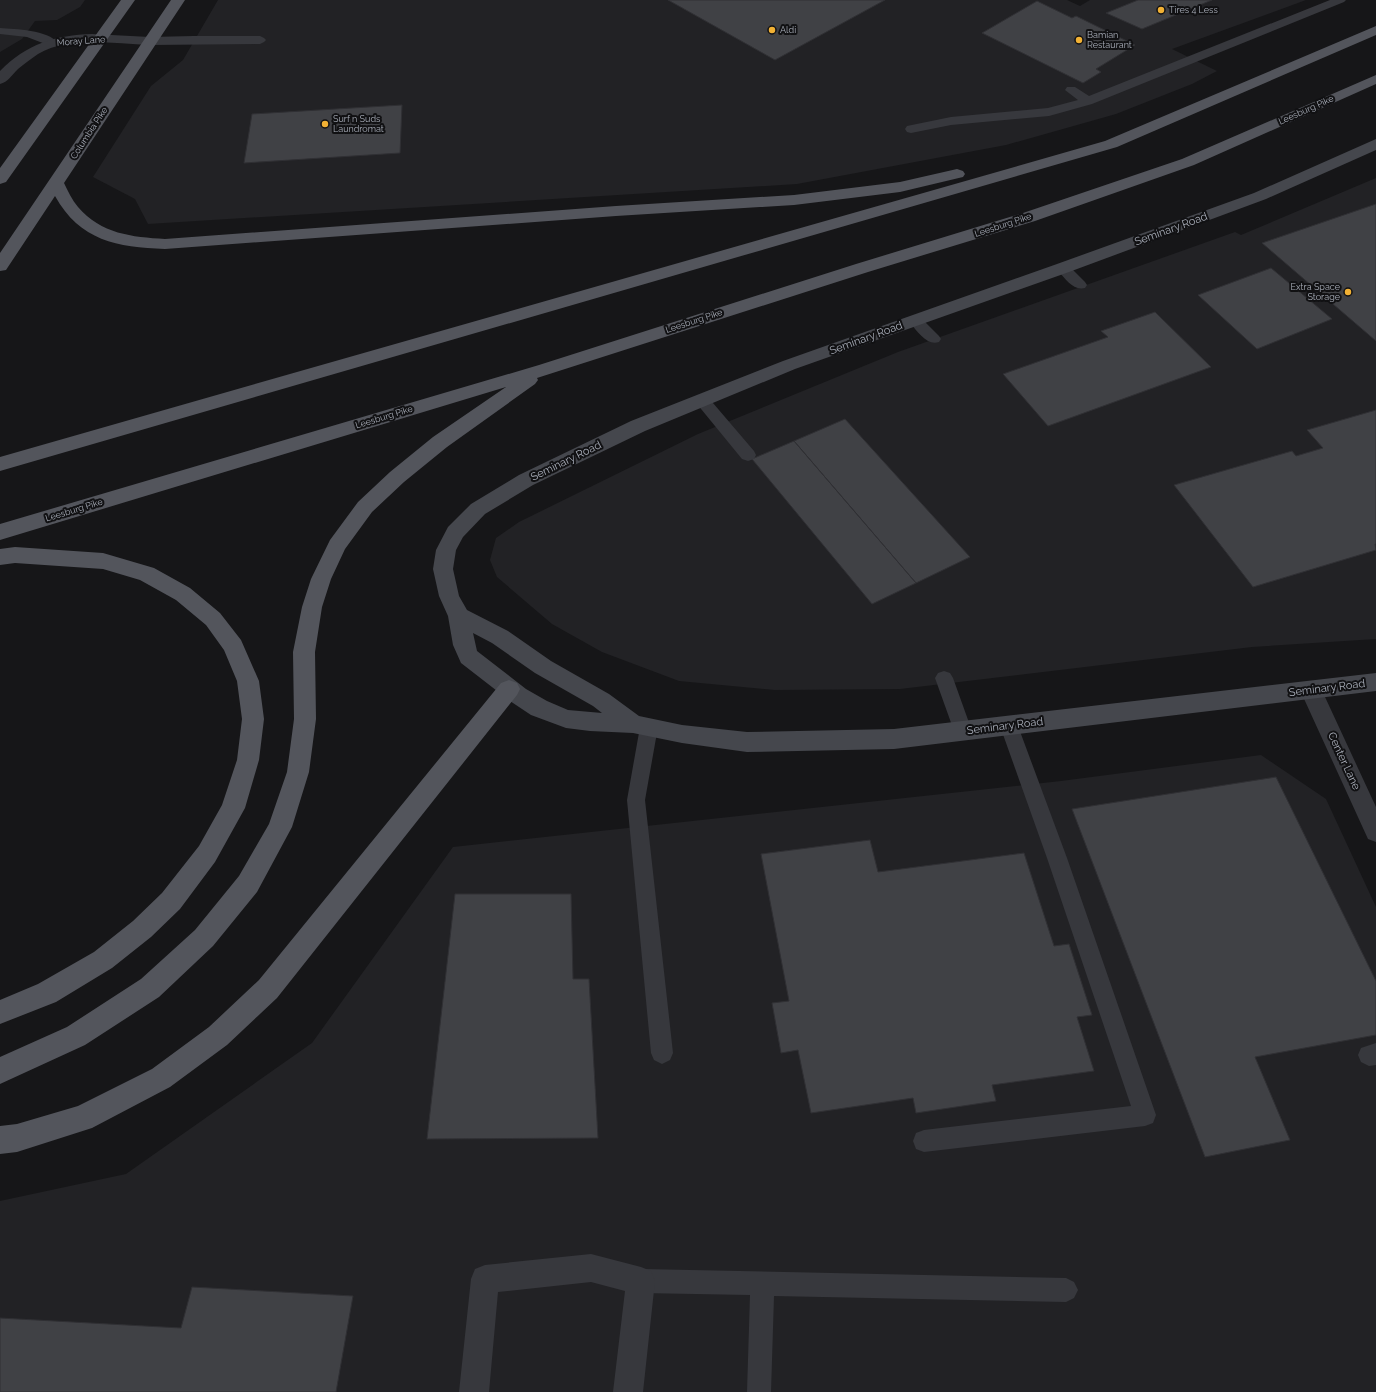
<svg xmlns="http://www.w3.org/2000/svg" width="1376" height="1392" viewBox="0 0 1376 1392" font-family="Raleway,sans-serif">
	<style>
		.built { fill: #222225 }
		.building { fill: #404145; stroke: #303034 }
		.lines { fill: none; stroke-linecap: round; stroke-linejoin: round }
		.lane { fill: #37383d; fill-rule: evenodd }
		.street { fill: #37383d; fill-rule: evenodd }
		.secondary { fill: #45474d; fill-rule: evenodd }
		.primary { fill: #53555c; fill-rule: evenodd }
		.poi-dot { fill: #f2b134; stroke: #111113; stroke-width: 1.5 }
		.labels { text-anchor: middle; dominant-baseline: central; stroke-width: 4; stroke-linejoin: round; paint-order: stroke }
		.far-poi-label { font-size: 9px; fill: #a8adb8; stroke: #111113; text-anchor: start }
		.far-street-label { font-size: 9px; fill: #a8adb8; stroke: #111113 }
		.street-label { font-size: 11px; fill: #a8adb8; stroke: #111113 }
	</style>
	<rect width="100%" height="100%" fill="#161618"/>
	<path class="built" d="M0,0H85L80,7L57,20L35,21L22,39L0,52Z
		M218,0H1067L1080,6L1090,0H1306L1172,49L1217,71L1192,84L1116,114L1006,145L797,184L148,224L135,199L93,177L151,86L183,60Z
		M1376,178V639L1252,647L900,689L775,690L679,681L602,652L552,624L497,577L490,560L496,538L519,522L698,434L898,352L1235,232L1241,235Z
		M1261,755L1326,799L1376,907V1392H0V1201L126,1174L312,1043L453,847L1061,781Z"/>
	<path class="building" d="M668,0H885L775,60Z
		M1138,0H1212L1142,29L1106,13Z
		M1037,1L1072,18L1076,16L1135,45L1096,69L1101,72L1083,83L982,33Z
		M402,105L400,153L244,163L252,114Z
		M1376,204V341L1262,243Z
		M1271,268L1332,319L1257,349L1198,295Z
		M1155,312L1211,367L1048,426L1003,374L1108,337L1101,331Z
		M1376,410V544H1375L1376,550L1253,587L1174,485L1292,451L1296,456L1323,448L1307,430Z
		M845,419L970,557L916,583L794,441Z
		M794,441L916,583L872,604L752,459Z
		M1276,777L1376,981V1035L1255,1057L1290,1140L1205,1157L1072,809Z
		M870,840L878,872L1024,853L1054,946L1069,944L1092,1015L1077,1017L1094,1071L992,1085L996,1101L916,1113L913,1098L811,1113L798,1050L781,1053L772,1003L789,1001L761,854Z
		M455,894H571L573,979H589L598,1138L427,1139Z
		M192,1287L353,1296L336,1392H0V1318L181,1328Z"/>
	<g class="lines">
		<path class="lane" d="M1330,0H1346L1344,2L1092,104L1049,116L951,125L911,133L907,132L905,129L907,126L951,117L1048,108L1078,100L1065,90L1067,87H1075L1089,96Z
			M0,28C15,29 48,30 58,43L56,45H48L27,37L0,34Z
			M194,36H260L264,38L266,40L264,42L260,44L150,45L146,43L144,41L146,39L150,37Z
			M1063,264L1068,265L1085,282L1087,285L1085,288C1073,291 1066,279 1058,271L1056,268L1058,265Z
			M915,315L920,317L939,336L941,339L939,342C927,346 918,332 910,323L908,320L910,317Z
			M702,395L707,396L754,451L756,455L754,459L748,461L742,459L697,404L694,400L697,396Z
			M944,671L950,673L953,678L972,731L969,736L963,739L957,736L954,731L935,678L938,673Z
			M1009,718L1015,721L1018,726L1067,858L1156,1115L1153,1123L1145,1126L924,1152L916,1149L913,1141L916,1133L924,1130L1131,1106L1047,858L1000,726L1003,721Z
			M649,719L655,722L658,727L645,800L673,1053L670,1060L662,1064L654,1060L651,1053L627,800L640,727L643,722Z
			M1376,1043V1065L1369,1066L1361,1062L1358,1055L1361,1048Z
			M641,1269L1066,1278L1074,1282L1078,1290L1074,1298L1066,1302L774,1296L771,1392H747L750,1295L641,1293L633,1289L629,1281L633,1273Z"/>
		<path class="street" d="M92,34L150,37L155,38L157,41L155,44L150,45C114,44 71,35 38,54C31,59 24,64 18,69C12,75 8,82 0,84V71C26,44 56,35 92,34Z
			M1311,681L1319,684L1376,807V842L1368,839L1300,690L1303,684Z
			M591,1254L641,1267L651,1271L655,1281L643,1392H613L625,1291L591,1282L498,1292L489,1392H459L471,1279L475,1269L485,1265Z"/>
		<path class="secondary" d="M1376,139V150L1266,199L1069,272L795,369L645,431L533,485L485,514L463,537L456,550L453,569L459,596L467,610L508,631L551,661L609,694L639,716L682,725L747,732L894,729L1376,673V691L894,749L747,752L682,743L633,733L590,731L566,728L531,715L510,701L461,663L453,645L448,616L439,596L433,569L436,550L448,527L471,504L519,475L631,421L783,361L1057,264L1254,193ZM473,633L492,643L535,673L593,706L602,713L568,710L547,701L526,689L477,651Z"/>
		<path class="primary" d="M121,0H135L6,182L0,184V168Z
			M171,0H185L64,183C68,191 72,200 78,207C101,234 132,237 165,239L616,206L794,195L900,182L957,169L963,171L965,174L963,177L900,192L794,205L616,216L165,249C117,247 80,241 55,196L6,270L0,271V253Z
			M1376,26V35L1117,147L0,471V457L1105,141Z
			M1376,75V84L1194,165L1035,221L868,272L537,378L538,380L535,384L447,447L404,482L372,512L345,549L331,579L322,607L315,652L316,719L309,772L292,827L257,892L213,946L159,997L85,1045L0,1084V1057L67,1027L141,979L195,930L239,876L269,824L287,772L294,719L293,652L302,607L311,579L330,540L358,502L390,472L433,437L506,387L0,540V524L539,365L856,264L1023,213L1182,159Z
			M15,547L103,553L154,568L190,588L220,613L241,640L259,681L264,719L259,760L245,808L215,862L180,909L151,937L112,968L56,1002L0,1024V1000L38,984L94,952L133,921L162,893L199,846L222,805L237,760L242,719L237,681L224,650L206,625L176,600L140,580L103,569L15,563L0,565V549Z
			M509,680L517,683L520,689L517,695L277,998L227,1045L170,1087L92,1128L17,1152L0,1154V1126L17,1124L78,1106L152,1069L209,1027L259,980L501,683Z"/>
	</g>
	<g class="poi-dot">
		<circle cx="1161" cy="10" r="4"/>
		<circle cx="772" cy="30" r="4"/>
		<circle cx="1079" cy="40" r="4"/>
		<circle cx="325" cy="124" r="4"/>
		<circle cx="1348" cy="292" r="4"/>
	</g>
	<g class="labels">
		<g class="far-poi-label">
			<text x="1169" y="10">Tires 4 Less</text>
			<text x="780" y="30">Aldi</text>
			<text x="1087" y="35">Bamian<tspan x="1087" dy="10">Restaurant</tspan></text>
			<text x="333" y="119">Surf n Suds<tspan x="333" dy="10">Laundromat</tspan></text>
			<text x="1340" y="287" text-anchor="end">Extra Space<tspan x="1340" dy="10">Storage</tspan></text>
		</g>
		<g class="far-street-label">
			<text transform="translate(81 41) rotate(-4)">Moray Lane</text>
			<text transform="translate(1306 110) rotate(-24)">Leesburg Pike</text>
			<text transform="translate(89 133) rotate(-57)">Columbia Pike</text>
			<text transform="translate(1003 225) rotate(-18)">Leesburg Pike</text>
			<text transform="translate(694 321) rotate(-18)">Leesburg Pike</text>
			<text transform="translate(384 417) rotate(-17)">Leesburg Pike</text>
			<text transform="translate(74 510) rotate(-17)">Leesburg Pike</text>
		</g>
		<g class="street-label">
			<text transform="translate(1171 229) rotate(-20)">Seminary Road</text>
			<text transform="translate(866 338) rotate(-20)">Seminary Road</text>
			<text transform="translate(566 461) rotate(-26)">Seminary Road</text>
			<text transform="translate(1327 688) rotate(-7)">Seminary Road</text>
			<text transform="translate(1005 726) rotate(-7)">Seminary Road</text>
			<text transform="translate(1344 761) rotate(65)">Center Lane</text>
		</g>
	</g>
</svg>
